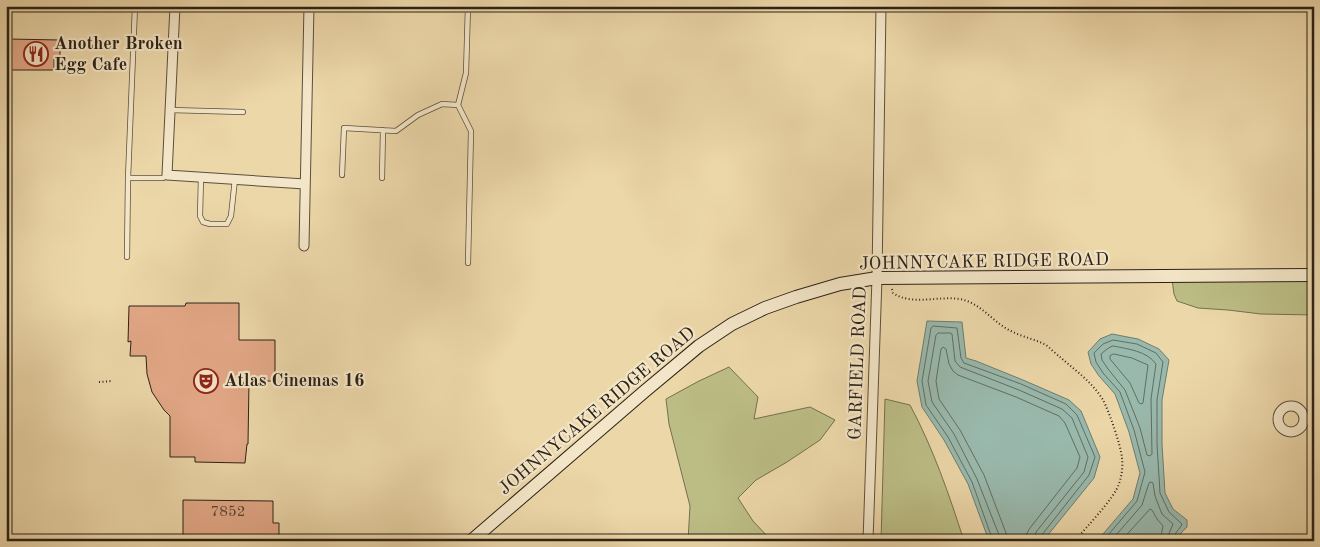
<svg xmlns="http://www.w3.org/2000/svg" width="1320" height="547" viewBox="0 0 1320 547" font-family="'Old Standard TT',serif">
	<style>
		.green { fill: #bcbd85; stroke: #74704e }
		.water { fill: #99b9ad; stroke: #6d7d71 }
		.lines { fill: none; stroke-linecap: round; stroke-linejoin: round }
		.shore { stroke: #626e62; stroke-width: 1 }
		.building { fill: #e3a887; stroke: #2b2218 }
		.service-casing { stroke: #5b4f3c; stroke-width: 6 }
		.minor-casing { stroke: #5b4f3c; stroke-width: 11 }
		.secondary-casing { stroke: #2b2218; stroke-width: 14 }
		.path { stroke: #2b2218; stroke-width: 2; stroke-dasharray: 1 2.5; stroke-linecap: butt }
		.service { stroke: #f3e5c7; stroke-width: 4.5 }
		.minor { stroke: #f3e5c7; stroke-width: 9 }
		.secondary { stroke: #f3e5c7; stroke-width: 12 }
		.labels { text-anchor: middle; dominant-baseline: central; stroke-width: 4.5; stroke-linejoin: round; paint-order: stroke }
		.number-label { font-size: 15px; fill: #594434 }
		.poi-label { font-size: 18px; font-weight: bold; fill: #2b2218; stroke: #f3e5c7; text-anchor: start }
		.street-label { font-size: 18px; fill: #2b2218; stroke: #f3e5c7 }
	</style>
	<rect width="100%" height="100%" fill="#ecd7a9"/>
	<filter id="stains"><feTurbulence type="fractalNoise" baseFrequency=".004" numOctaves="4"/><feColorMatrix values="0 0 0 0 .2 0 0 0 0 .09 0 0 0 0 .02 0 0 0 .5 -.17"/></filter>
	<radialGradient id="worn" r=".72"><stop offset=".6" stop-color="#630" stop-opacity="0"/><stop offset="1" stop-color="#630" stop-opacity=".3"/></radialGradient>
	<path class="green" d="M1172,279H1314V315L1261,314L1228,310L1198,308L1177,301L1174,294Z
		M729,367L758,397L754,419L810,407L835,420L820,440L787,462L756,480L738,498L753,521L769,538L770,541H688L690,506L669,424L666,399L699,381Z
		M885,399L910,405C933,448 949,494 964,541H881Z"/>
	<path class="water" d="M927,321L962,322L966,358L976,361L1023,380L1069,400L1081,411L1100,457L1094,478L1043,541H989L968,484L944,440L922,407L917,381Z
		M1112,334L1138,339L1159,349L1169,360L1162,400V444L1165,493L1173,509L1187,520V527L1181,533L1178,541H1097L1133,499L1140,473L1129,432L1115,394L1099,376L1091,364L1088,352L1100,339Z"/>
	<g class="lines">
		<path class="shore" d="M1113,346C1128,349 1147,351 1156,364L1151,399L1152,454L1150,456L1147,455L1140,428L1125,390L1108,369L1102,360L1101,354L1107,349Z
			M1114,354L1132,358L1148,365L1143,403L1142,404L1139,403L1130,383L1110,359V356Z
			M993,541L972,482L948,437L926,405L922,381L931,328L933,326L957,328L961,358L964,363L1021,384L1066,404L1077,415L1095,457L1089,475L1041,536L1040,541
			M999,541V535L977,479L954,434L932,402L928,381L936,335L938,333H950L952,334L955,361L960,367L1019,390L1062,409L1072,418L1088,457L1084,472L1036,532L1034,541
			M1007,541L1006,533L984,475L960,430L939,399L936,381L941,349L943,347L946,349L949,364L953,371L958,375L1016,397L1059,416L1065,423L1080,457L1077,468L1030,528L1027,533L1026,541
			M1103,541L1137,501L1145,472L1134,430L1120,392L1103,373L1096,362L1094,353L1103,344L1113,340L1137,344L1156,353L1163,362L1157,400V444L1160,493L1169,512L1182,524C1180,530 1174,531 1174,541
			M1111,541L1142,505L1149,483L1151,482L1153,483L1155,496L1162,514L1173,524L1168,536V541
			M1121,541L1150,509L1152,510L1157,519L1163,526L1160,541"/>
	</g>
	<path class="building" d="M8,39L60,40V56H54V70H8Z
		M186,303H239V340H275V381H249L248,444H247L245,463L195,462V457H170V416L164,410L152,392L147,374L146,356H130L131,341L128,342L129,306H185Z
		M183,500L273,501V523H279V541H183Z"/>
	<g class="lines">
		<defs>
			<path id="service" d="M135,6L128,178H163L167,175
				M458,105L466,73L468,6
				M170,110L243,112
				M342,175L344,128L396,131L418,115L442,104L458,105L471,131L468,263
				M201,177L200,216L203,222L210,224H227L231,216L235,179
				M382,178L383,130
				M127,257L128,178"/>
			<path id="minor" d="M175,6L167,175L305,184
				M304,246L309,6
				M1278 419a13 13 0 1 1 26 0a13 13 0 1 1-26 0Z
				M868,541L877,278L881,6"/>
			<path id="secondary" d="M471,541L645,391L699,346L732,324L765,308L796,297L840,284L877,278L1314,275"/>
		</defs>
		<use href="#service" class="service-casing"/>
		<use href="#minor" class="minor-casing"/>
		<use href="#secondary" class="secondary-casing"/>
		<path class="path" d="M892,289L893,293C914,307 941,294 964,300C982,305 994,323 1011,331C1022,337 1035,339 1046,345C1051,349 1056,354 1060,357C1075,370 1093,383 1103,400C1109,411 1121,446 1122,458C1123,466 1122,475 1119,484C1113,500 1087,526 1075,541
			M99,382L112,381"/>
		<use href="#service" class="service"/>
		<use href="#minor" class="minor"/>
		<use href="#secondary" class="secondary"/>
	</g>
	<defs>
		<symbol id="restaurant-ring" viewBox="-11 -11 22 22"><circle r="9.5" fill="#f3e5c7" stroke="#8f2418" stroke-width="1.5"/><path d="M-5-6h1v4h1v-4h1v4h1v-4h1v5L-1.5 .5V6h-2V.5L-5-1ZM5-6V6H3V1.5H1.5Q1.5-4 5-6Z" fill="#8f2418"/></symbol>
		<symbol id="theatre-ring" viewBox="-11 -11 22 22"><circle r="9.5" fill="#f3e5c7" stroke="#8f2418" stroke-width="1.5"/><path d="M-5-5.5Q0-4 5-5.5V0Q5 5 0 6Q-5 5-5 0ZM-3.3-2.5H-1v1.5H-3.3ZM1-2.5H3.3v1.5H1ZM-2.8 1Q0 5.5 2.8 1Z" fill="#8f2418"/></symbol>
	</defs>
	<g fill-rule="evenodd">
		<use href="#restaurant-ring" x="22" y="40" width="28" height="28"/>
		<use href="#theatre-ring" x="192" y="367" width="28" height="28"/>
	</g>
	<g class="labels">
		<g class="number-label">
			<text x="228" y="512">7852</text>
		</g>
		<g class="poi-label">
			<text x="54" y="44">Another Broken<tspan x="54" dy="21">Egg Cafe</tspan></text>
			<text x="224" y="381">Atlas Cinemas 16</text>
		</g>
		<g class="street-label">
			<text transform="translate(984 262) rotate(-1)">JOHNNYCAKE RIDGE ROAD</text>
			<text transform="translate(858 363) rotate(-88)">GARFIELD ROAD</text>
			<text transform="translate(597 411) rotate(-40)">JOHNNYCAKE RIDGE ROAD</text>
		</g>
	</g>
	<rect width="1320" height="547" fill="none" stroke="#ecd7a9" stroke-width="25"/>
	<rect x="8" y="8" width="1305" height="532" fill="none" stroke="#2b2218" stroke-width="2.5"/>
	<rect x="12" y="12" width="1295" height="522" fill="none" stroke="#2b2218"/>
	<rect width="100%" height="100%" filter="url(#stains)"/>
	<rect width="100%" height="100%" fill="url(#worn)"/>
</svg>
